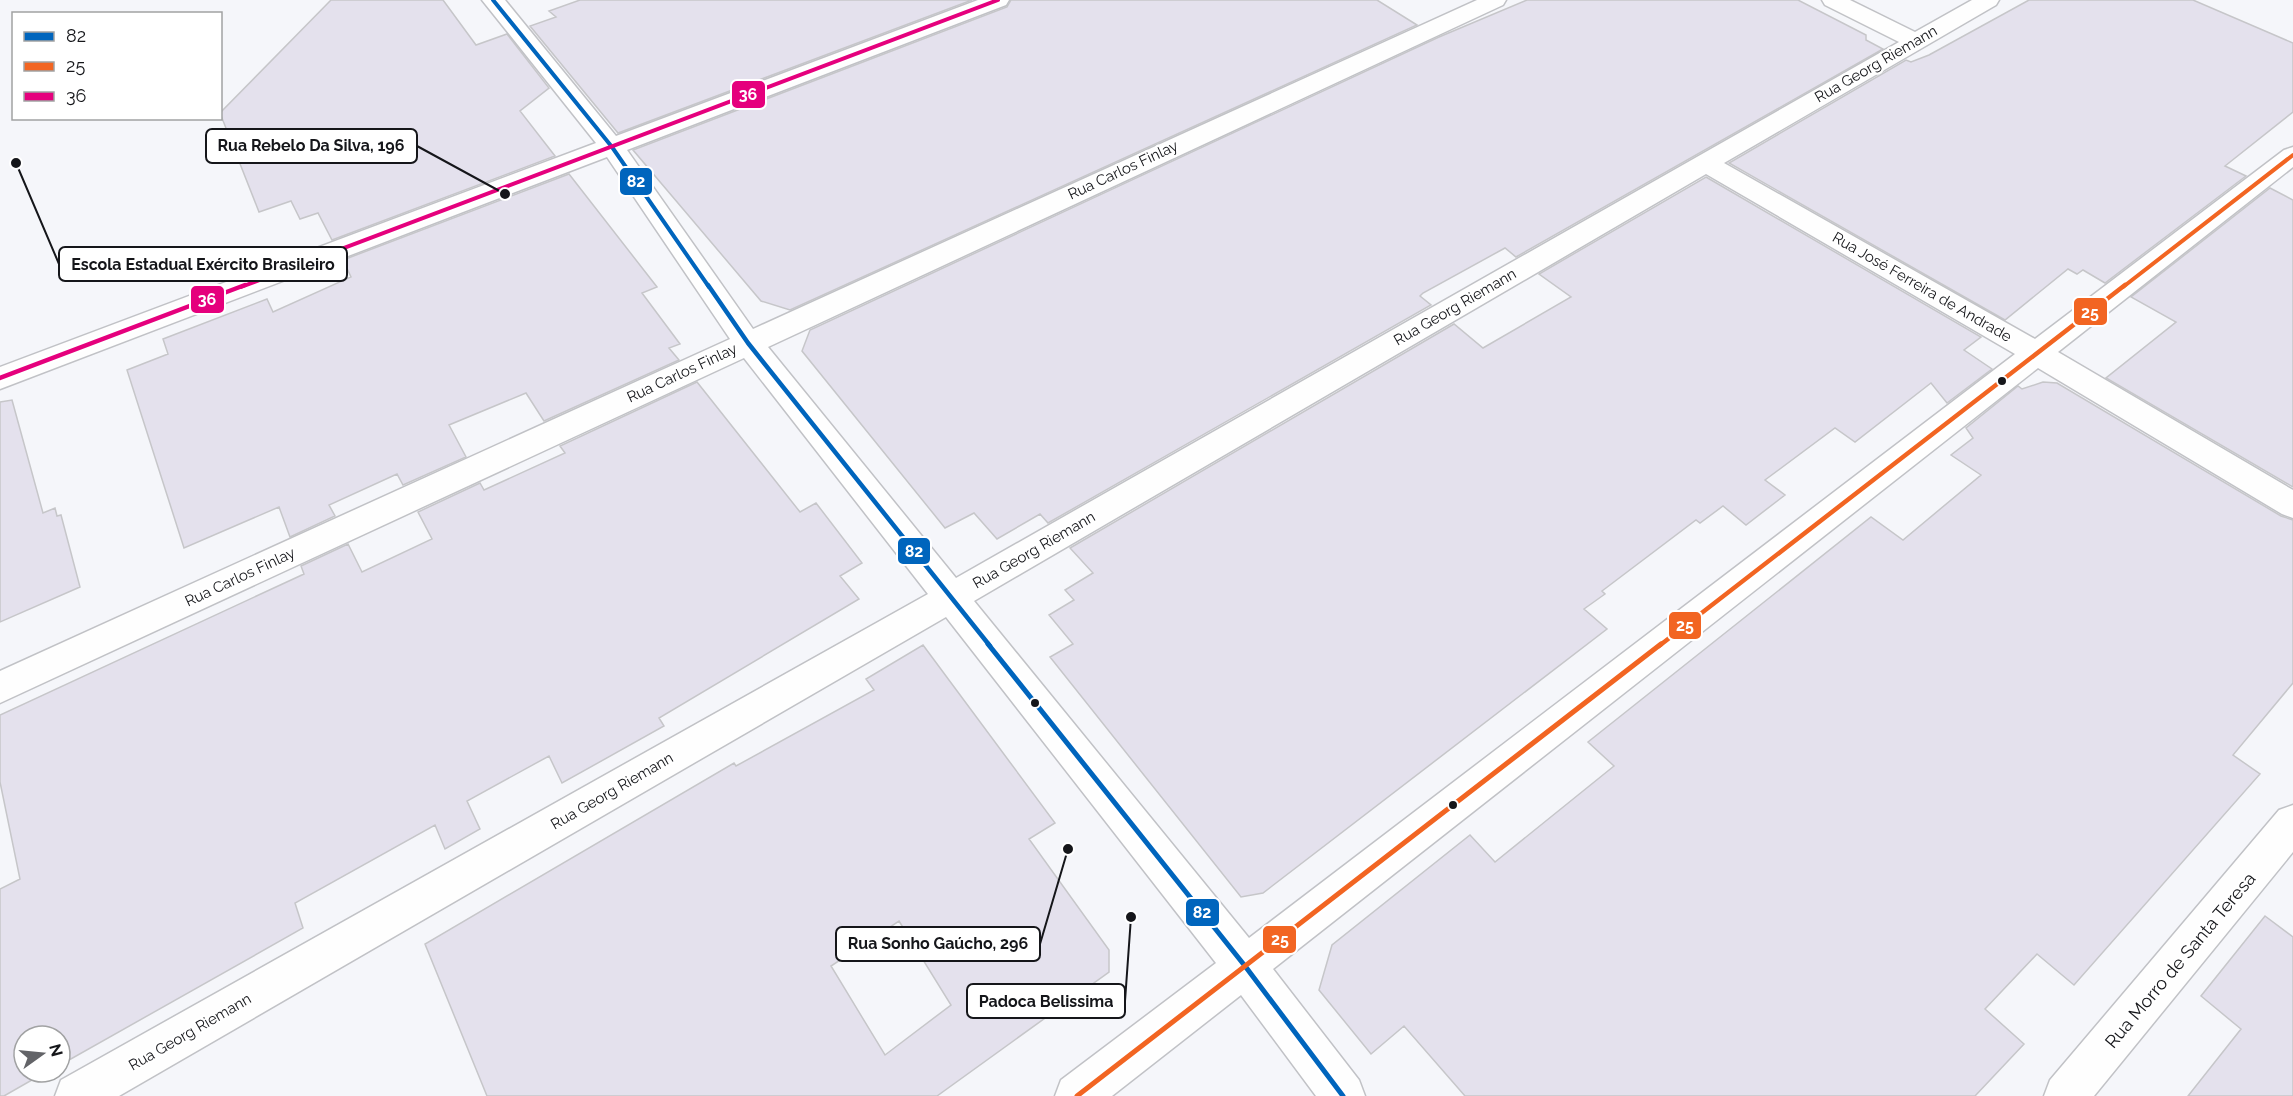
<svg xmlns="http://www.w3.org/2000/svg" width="2293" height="1096" viewBox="0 0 2293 1096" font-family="Raleway,sans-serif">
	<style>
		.building { fill: #e4e1ed; stroke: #c6c6c9; stroke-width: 1.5; fill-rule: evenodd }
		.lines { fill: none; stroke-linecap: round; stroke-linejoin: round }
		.minor-casing { stroke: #c1c2c6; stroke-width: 3 }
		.minor { fill: #fefefe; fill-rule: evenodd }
		.bus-1-far2-casing { stroke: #fff; stroke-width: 8 }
		.bus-1-far1-casing { stroke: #fff; stroke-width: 9 }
		.bus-1-casing { stroke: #fff; stroke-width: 10 }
		.bus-2-far2-casing { stroke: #fff; stroke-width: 8 }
		.bus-2-far1-casing { stroke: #fff; stroke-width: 9 }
		.bus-2-casing { stroke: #fff; stroke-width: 10 }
		.bus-3-far1-casing { stroke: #fff; stroke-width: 8 }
		.bus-3-casing { stroke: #fff; stroke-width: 9 }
		.bus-1-far2 { stroke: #0065bd; stroke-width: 4 }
		.bus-1-far1 { stroke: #0065bd; stroke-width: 4.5 }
		.bus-1 { stroke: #0065bd; stroke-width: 5 }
		.bus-2-far2 { stroke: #f26522; stroke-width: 4 }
		.bus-2-far1 { stroke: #f26522; stroke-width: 4.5 }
		.bus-2 { stroke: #f26522; stroke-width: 5 }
		.bus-3-far1 { stroke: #e5007d; stroke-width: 4 }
		.bus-3 { stroke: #e5007d; stroke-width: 4.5 }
		.bus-dot { fill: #15161a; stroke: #fff; stroke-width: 2 }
		.labels { text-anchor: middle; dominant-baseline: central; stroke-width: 4.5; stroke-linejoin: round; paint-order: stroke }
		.street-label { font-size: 15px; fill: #15161a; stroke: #fff }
		.near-street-label { font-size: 18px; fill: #15161a; stroke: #fff }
		.leader { fill: none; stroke: #15161a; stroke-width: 2 }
		.callout-dot { fill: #15161a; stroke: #fff; stroke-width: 2 }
		.callout { fill: #fff; stroke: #15161a; stroke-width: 2 }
		.callout-label { font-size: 16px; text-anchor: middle; font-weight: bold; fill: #15161a }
		.line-badge { stroke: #fff; stroke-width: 2 }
		.badge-label { font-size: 16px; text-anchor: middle; font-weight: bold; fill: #fff }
	</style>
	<rect width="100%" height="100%" fill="#f5f6fa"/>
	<path class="building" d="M331,0H443L476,45L507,34L549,88L520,111L555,156L332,240L318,213L300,219L291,201L259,212L220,113Z
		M580,0H972L618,133L530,26L556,17L549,11Z
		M1011,0H1377L1417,25L790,310L761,301L633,150L1007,7Z
		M1527,0H1798L1866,35V40L1883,49L1516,257L1505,248L1423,293L1420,296L1431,305L1048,523L1040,514L997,539L974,513L945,528L802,351L810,330L1439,37Z
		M2029,0H2193L2293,43V112L2225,166L2246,176L2105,283L2083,270L2077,274L2068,269L2005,320L1729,163L1906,60L1911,62L1929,55Z
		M569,174L657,287L642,293L680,344L669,348L679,360L544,421L526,393L449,425L466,457L403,485L397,474L329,505L335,516L290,537L279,507L184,548L127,370L168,354L163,339L267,299L273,312L351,277L343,260Z
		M1706,177L1981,337L1964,350L1992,369L1947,403L1931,383L1855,442L1835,428L1765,480L1785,495L1746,525L1723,506L1700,523L1696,520L1602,591L1605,594L1584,609L1607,629L1263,893L1241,897L1050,657L1073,644L1049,615L1074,600L1065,590L1093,573L1070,548L1454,324L1483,348L1571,297L1539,274Z
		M2270,188L2293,200V487L2106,378L2176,322L2131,297Z
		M697,382L800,512L816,503L862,563L840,576L859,599L659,718L664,726L562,783L549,756L467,801L480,829L445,849L435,825L295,903L303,928L62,1064L60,1036H24V1072H46L4,1096H0V889L20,879L0,782V715L304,574L301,566L348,544L362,572L432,539L418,512L480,483L484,490L565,453L560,446Z
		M2043,382L2057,383L2281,516L2293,520V683L2233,755L2260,774L2074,985L2037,954L1985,1009L2024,1044L1975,1096H1465L1404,1026L1371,1054L1319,990L1332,945L1470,835L1495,862L1614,766L1588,742L1871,517L1903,540L1981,475L1951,455L1973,438L1966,428L2018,386L2022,389Z
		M12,400L43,513L55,508L57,516L61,515L80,587L0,622V402Z
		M923,645L1055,823L1029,839L1109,950V972L937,1096H487L425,944L734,763L736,766L874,690L866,679ZM899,921L951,1005L885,1055L831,966Z
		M2265,916L2293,937V1096H2188L2241,1029L2201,996Z"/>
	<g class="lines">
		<defs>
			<path id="minor" d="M482,0H505L616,136L978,0H1009L1006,5L627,150L753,329L1477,0H1506L1503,5L768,347L956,578L1899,42L1825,5L1822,0H1850L1915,32L1972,0H1999L1996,5L1724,163L2035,339L2284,150L2293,147V167L2058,352L2293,490V518L2282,514L2038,368L1273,969L1359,1080L1365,1096H1316L1241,995L1112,1096H1055L1061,1080L1216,963L946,617L119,1096H55L61,1080L928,594L744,358L0,703V671L730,339L607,157L0,389V367L596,143ZM1706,174L2015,354L1249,938L974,601Z
				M2293,805V852L2094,1096H2044L2050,1080L2279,810Z"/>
		</defs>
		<use href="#minor" class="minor-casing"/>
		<use href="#minor" class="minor"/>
		<defs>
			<path id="bus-1-far2" d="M493,0L612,147L709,287"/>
			<path id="bus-1-far1" d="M708,285L748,343L990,646"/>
			<path id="bus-1" d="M988,644L1245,966L1343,1096"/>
			<path id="bus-2-far2" d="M2123,287L2293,155"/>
			<path id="bus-2-far1" d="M1659,646L2125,285"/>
			<path id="bus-2" d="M1077,1096L1661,644"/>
			<path id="bus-3-far1" d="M241,287L998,0"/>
			<path id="bus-3" d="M0,378L245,285"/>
		</defs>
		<use href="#bus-1-far2" class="bus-1-far2-casing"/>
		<use href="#bus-1-far1" class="bus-1-far1-casing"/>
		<use href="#bus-1" class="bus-1-casing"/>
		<use href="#bus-2-far2" class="bus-2-far2-casing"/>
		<use href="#bus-2-far1" class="bus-2-far1-casing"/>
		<use href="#bus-2" class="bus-2-casing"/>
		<use href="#bus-3-far1" class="bus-3-far1-casing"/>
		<use href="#bus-3" class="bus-3-casing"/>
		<use href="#bus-1-far2" class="bus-1-far2"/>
		<use href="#bus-1-far1" class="bus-1-far1"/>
		<use href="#bus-1" class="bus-1"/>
		<use href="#bus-2-far2" class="bus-2-far2"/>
		<use href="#bus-2-far1" class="bus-2-far1"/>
		<use href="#bus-2" class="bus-2"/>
		<use href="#bus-3-far1" class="bus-3-far1"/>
		<use href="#bus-3" class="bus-3"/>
	</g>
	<g class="bus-dot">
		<circle cx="2002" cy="381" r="5"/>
		<circle cx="1035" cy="703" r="5"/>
		<circle cx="1453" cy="805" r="5"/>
	</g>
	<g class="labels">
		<g class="street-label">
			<text transform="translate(1876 64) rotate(-30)">Rua Georg Riemann</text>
			<text transform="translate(1123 170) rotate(-25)">Rua Carlos Finlay</text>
			<text transform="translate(1922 287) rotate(30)">Rua José Ferreira de Andrade</text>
			<text transform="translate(1455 307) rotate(-30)">Rua Georg Riemann</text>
			<text transform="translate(682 373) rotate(-25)">Rua Carlos Finlay</text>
			<text transform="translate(1034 550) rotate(-30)">Rua Georg Riemann</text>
			<text transform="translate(240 577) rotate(-25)">Rua Carlos Finlay</text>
			<text transform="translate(612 791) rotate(-30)">Rua Georg Riemann</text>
			<text transform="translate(190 1032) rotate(-30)">Rua Georg Riemann</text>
		</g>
		<g class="near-street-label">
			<text transform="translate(2180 960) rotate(-50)">Rua Morro de Santa Teresa</text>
		</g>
	</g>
	<path class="leader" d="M505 194L417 146M16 163L59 264M1068 849L1040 944M1131 917L1125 1001"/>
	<g class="callout-dot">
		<circle cx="505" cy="194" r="6"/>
		<circle cx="16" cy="163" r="6"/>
		<circle cx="1068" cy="849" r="6"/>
		<circle cx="1131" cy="917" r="6"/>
	</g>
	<g class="callout">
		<rect x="206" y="129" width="211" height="34" rx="6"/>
		<rect x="59" y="247" width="288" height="34" rx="6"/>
		<rect x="836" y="927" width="204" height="34" rx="6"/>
		<rect x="967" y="984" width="158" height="34" rx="6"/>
	</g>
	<g class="callout-label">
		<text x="311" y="151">Rua Rebelo Da Silva, 196</text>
		<text x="203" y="270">Escola Estadual Exército Brasileiro</text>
		<text x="938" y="949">Rua Sonho Gaúcho, 296</text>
		<text x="1046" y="1007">Padoca Belissima</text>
	</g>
	<g class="line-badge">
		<rect x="731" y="80" width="35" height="29" rx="6" fill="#e5007d"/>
		<rect x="619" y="167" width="34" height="29" rx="6" fill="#0065bd"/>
		<rect x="190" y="285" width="35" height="29" rx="6" fill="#e5007d"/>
		<rect x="2073" y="297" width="35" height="29" rx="6" fill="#f26522"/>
		<rect x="897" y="537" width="34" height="28" rx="6" fill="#0065bd"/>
		<rect x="1668" y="611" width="34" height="29" rx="6" fill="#f26522"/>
		<rect x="1185" y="898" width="35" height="29" rx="6" fill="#0065bd"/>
		<rect x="1262" y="925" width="35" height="29" rx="6" fill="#f26522"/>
	</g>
	<g class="badge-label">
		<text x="748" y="100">36</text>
		<text x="636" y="187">82</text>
		<text x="207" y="305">36</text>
		<text x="2090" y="318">25</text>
		<text x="914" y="557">82</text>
		<text x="1685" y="631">25</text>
		<text x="1202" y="918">82</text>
		<text x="1280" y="945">25</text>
	</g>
	<rect x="12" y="12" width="210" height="108" fill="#ffffff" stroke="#a1a2a3" stroke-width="1.5"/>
	<rect x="24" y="32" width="30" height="9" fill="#0065bd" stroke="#a1a2a3" stroke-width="1.5"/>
	<text x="66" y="42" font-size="18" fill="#15161a">82</text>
	<rect x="24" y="62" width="30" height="9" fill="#f26522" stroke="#a1a2a3" stroke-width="1.5"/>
	<text x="66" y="72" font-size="18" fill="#15161a">25</text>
	<rect x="24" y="92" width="30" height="9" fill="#e5007d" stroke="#a1a2a3" stroke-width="1.5"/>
	<text x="66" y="102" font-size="18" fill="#15161a">36</text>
	<g transform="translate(42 1054) rotate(75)"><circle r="28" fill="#ffffff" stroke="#a1a2a3" stroke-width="1.5"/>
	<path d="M0-4.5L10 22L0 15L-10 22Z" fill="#636468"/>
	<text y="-9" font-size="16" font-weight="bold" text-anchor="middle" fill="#15161a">N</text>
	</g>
</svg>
